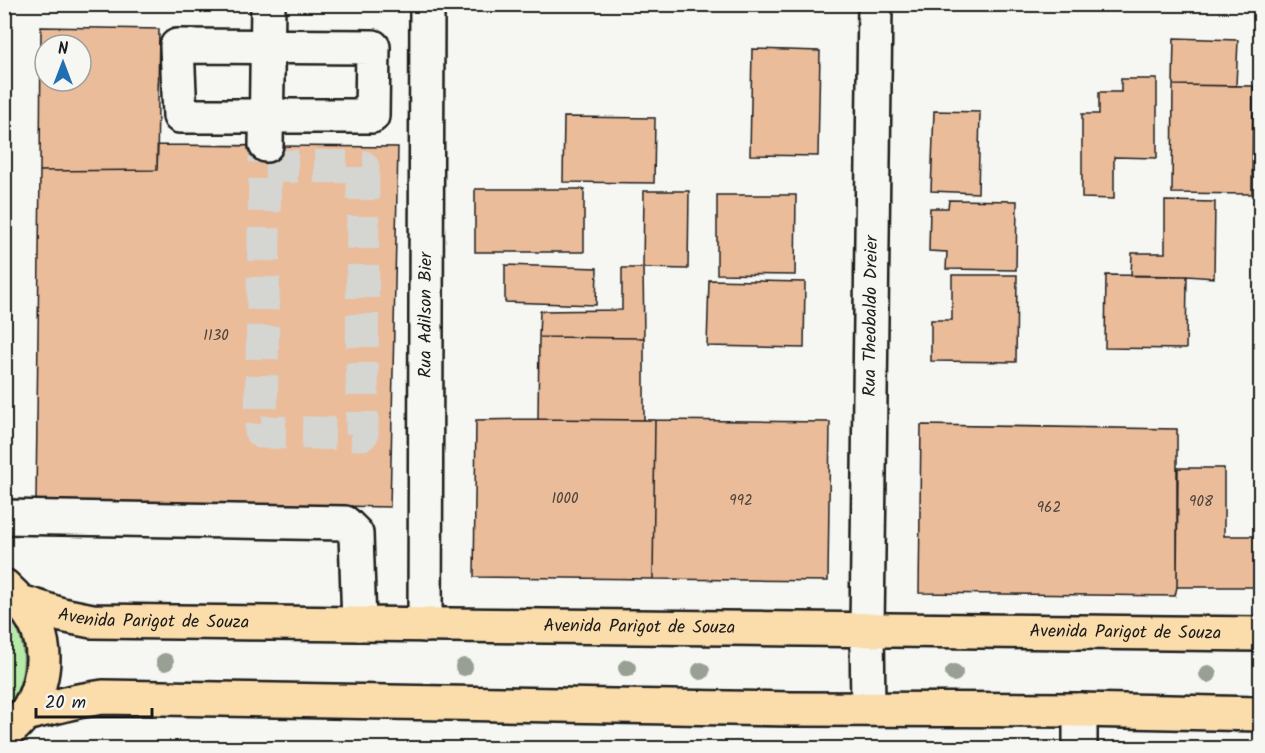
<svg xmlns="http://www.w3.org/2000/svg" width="1265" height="753" viewBox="0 0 1265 753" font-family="Kalam,sans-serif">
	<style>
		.green { fill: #b7e9a9; stroke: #6a8262; stroke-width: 1.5 }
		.building { fill: #eabc9a; stroke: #1c1c1c; stroke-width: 1.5; fill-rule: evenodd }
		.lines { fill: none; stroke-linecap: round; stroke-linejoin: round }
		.minor-tunnel { stroke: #d5d5d2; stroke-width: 33; stroke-dasharray: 33 16; stroke-linecap: butt }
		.minor-casing { stroke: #1c1c1c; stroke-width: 38 }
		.major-casing { stroke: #1c1c1c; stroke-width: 38 }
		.minor { stroke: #f6f6f2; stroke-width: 33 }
		.major { stroke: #faddab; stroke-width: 33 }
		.tree { fill: #97a093 }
		.labels { text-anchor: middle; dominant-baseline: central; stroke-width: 4.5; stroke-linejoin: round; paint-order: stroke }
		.number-label { font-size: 15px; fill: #50443c }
		.street-label { font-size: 18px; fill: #1c1c1c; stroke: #f6f6f2 }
	</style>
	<rect width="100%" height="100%" fill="#f6f6f2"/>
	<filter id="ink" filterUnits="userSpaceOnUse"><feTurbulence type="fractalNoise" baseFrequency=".0167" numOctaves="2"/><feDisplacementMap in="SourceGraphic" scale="12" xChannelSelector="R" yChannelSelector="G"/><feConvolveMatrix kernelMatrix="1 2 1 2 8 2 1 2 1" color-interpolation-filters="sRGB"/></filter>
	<g filter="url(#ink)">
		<path class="green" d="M4,611C31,635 29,684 5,709Z"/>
		<path class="building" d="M41,27L159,29L157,170L40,171ZM45,45H81V81H45Z
			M1174,38L1238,40L1236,86L1173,85Z
			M752,49L820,51L818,156L750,155Z
			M1121,79H1157V158L1114,157V199L1082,198V114H1099V92H1121Z
			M1173,85L1253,86L1252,194L1172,193Z
			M934,111L980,112L978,193L931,191Z
			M564,117L655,118L654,183L563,182Z
			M158,145L398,147L390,507L36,500L40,171L157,170Z
			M475,189H584V252H475Z
			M644,191H689L688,269L643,268Z
			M717,195H796L795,275L717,274Z
			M949,200L1017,201L1016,270L946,269L947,252L929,251L930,208H948Z
			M1165,201L1215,202L1214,278L1187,276H1131L1132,253H1165Z
			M505,265L597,268L596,305L505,302Z
			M622,268H643L644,338L539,337L540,311L622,310Z
			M952,275H1017L1016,362L931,361V320H952Z
			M1106,275L1187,276L1186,349L1105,348Z
			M709,280L805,282L804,348L707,346Z
			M539,337L644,338V420L538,419Z
			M538,419L655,420L653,579L474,577L476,420Z
			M655,420L830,422L828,581L653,579Z
			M921,425L1177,429V587L1175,596L919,593Z
			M1178,468H1224V536H1256V587H1177Z"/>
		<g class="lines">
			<path class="minor-tunnel" d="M265,166L363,167L362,434L261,432L265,166L266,145"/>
			<defs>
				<g id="minor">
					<path d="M177,46L373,47L372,116H180Z"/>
					<path d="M266,145L268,4"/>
					<path d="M4,517L345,523L356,534L359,624"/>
					<path id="s1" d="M425,625L427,4"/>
					<path id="s2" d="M868,708L867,629L875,4"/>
					<path d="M1080,748V710"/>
				</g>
				<g id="major">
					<path d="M4,586C16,597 26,607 34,621C54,659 39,710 4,734"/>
					<path id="s3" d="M21,602L62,615L92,621L1260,634"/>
					<path d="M25,714L78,701L103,697L791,709L1080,710L1260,714"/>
				</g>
			</defs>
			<use href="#minor" class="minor-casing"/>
			<use href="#major" class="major-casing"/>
			<use href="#minor" class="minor"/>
			<use href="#major" class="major"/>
		</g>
		<g class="tree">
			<circle cx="165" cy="662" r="9"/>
			<circle cx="464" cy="667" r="9"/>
			<circle cx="627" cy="668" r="9"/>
			<circle cx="701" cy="671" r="9"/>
			<circle cx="954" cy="673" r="9"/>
			<circle cx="1208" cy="674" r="9"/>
		</g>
	</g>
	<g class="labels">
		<g class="number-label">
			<text x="216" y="336">1130</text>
			<text x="565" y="499">1000</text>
			<text x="741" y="501">992</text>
			<text x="1201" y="502">908</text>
			<text x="1049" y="508">962</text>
		</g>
		<g class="street-label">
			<text stroke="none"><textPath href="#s1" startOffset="310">Rua Adilson Bier</textPath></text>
			<text stroke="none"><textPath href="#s2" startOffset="392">Rua Theobaldo Dreier</textPath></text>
			<text stroke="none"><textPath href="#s3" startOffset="135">Avenida Parigot de Souza</textPath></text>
			<text stroke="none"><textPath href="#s3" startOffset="621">Avenida Parigot de Souza</textPath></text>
			<text stroke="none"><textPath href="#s3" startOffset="1107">Avenida Parigot de Souza</textPath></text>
		</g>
	</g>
	<rect width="1265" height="753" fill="none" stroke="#f6f6f2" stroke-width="24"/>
	<rect x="12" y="12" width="1241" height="729" fill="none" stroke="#1c1c1c" stroke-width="2" filter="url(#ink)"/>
	<g transform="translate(63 63)"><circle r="28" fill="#f6f6f2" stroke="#9f9f9c" stroke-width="1.5"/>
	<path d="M0-4.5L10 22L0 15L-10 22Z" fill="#1f6fb2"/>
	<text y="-9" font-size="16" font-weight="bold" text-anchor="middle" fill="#1c1c1c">N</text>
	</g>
	<path d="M36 708v9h116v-9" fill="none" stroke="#1c1c1c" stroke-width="3"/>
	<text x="45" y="708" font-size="18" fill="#1c1c1c" stroke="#f6f6f2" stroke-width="4.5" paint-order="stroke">20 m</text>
</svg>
